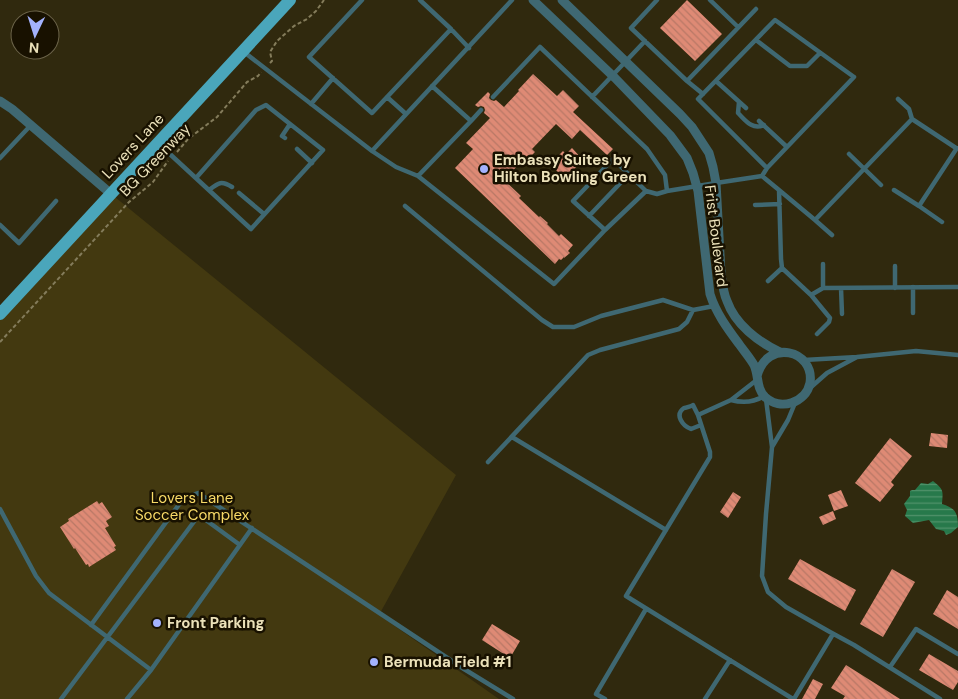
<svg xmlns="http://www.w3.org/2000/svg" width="958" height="699" viewBox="0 0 958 699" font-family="'DM Sans',sans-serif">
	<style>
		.green { fill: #433910 }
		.water { fill: url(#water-rules) }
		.building { fill: url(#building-back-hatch) }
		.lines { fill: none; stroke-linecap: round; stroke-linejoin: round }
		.path { stroke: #847c5b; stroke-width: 2; stroke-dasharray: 4 2.5; stroke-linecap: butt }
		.service { stroke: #3f6872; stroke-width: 4.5 }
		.minor { stroke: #3f6872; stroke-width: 9 }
		.primary { stroke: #4aa6bb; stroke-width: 12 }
		.poi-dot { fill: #a3b2fd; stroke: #181100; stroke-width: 2 }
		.labels { text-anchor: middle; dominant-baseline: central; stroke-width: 5; stroke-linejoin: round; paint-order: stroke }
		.street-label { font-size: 15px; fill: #ebe1b9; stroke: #181100 }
		.poi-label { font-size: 15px; font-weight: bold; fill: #ebe1b9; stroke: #181100; text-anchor: start }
		.park-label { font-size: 15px; fill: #f8da67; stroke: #181100 }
	</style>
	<defs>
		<pattern id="water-rules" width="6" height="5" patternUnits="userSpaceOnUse" patternTransform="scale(1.25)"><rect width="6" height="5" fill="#27794b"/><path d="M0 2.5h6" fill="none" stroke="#51926b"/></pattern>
		<pattern id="building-back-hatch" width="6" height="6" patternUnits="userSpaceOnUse" patternTransform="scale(1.25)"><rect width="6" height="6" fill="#de8a75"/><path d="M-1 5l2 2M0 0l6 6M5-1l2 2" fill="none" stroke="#b87866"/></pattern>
	</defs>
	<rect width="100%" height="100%" fill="#30290e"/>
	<path class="green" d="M110,193L456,475L379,615L499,699H0V314Z"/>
	<path class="water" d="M933,481C944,490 943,490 942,504C956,508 958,514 958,527L951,533L946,535L944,531L936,529L929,520L913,523L905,516L907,510L904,504L910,496V491L912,490H915L921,483L928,484Z"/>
	<path class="building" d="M687,0L722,34L695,61L660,28Z
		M533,74L557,96L563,90L579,106L573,112L613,149L607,155L580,130L572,139L556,124L532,149L535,152L521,166L519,164L504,180L521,196L519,198L539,217L540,216L548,223L547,224L559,236L561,234L573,245L568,251L570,253L564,258V257L561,260L559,259L555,264L455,168L473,149L466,143L490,118L484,113L485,110L484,107L481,106L478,107L475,105L488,92L490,94L489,98L491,100L494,101L496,100L504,107L519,91L518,90Z
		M572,148L583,160L565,179L550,164L563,151L566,154Z
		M931,433L948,435L947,448L929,446Z
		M890,438L912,456L891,482L894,485L880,502L855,483Z
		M841,490L848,506L834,511L828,495Z
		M733,492L741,497L728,518L720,512Z
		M97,501L99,504L102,502L112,517L106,521L109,526L105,528L116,546L114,547L116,550L89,567L88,564L86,565L75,548L74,549L60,527L69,521L68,519Z
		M833,511L836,519L823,525L819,517Z
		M800,559L856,590L845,611L788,579Z
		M892,569L915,582L883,637L860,624Z
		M947,590L958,597V629L933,614Z
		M492,624L520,641L510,658L482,640Z
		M929,654L958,671V682L953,690L919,670Z
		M846,665L900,699H843L845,696L831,688Z
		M813,679L823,684L815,699H802Z"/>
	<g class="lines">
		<path class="path" d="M270,63L272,61L270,52L277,41L294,26L307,19L316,11L324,0
			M177,152L188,139L217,117L247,82L258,76L261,72
			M0,342L129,202L153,182L168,161"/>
		<path class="service" d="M362,0L309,57L372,113L451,29L420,0
			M657,0L631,28L687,81L756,9
			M710,0L738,27
			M451,29L469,48
			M756,40L790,66H807L820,53
			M244,52L372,151L396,167L418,176L554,284L605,230L646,191L657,194L667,191
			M687,81L703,94
			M716,81L746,108
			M387,97L406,114
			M493,97L540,47L647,149L665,175L667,191L716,183L762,176L767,168L854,77L775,20L698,99L767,168
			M592,97L645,41
			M898,99L909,109L912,119
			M739,102L738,113C746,121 752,130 764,125
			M311,104L333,78
			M471,121L481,110
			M759,121L787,147
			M285,138L282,136L290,124
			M159,144L251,229L323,150L266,105L256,110L196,178
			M297,149L312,163
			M372,151L512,0
			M849,154L881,185
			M0,158L31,125
			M418,176L471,121L432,86
			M762,176L779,190L781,259L782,268L811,295
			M209,190C218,183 221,180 232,187
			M779,190L815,220
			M894,190L919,206L957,148
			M239,193L264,214
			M755,205L780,204
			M405,206L542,320L553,327H574L601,316L663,300L693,310
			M919,206L942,222
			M589,216L629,174
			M0,225L19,243L56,201
			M605,230L573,201L613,159L646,191
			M832,235L815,220L912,119L956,148
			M895,266V288
			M768,281L782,268
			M913,287V313
			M823,288V264
			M841,288L842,314
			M817,334L829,322L830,318L811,295L823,288L958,287
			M857,357L916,351L958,355
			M804,360L857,357L827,373L810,388
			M758,379L731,400C742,403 753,403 764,396
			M766,399L772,447L788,420L795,403
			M731,400L698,415L710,452V457L626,596L793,699
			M698,415L693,405C692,406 685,408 684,408C674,415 683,426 691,429L701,425
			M512,437L666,530
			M772,447L766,514L762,576L768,592L786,607L830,632L854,645L940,699
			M488,462L588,355L600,350L679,329L687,322L693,310L714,306
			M0,509L36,576L49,593L151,670
			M91,625L183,499L198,493L464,669L513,699
			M890,667L916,629L958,654
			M61,699L199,515L240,545
			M127,699L151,670L252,528
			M605,699L596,694L646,609
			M705,699L730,660
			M794,699L833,634"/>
		<path class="minor" d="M533,0L615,78L670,135L687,158L693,173L698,191L710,294C716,313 727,328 739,344C744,351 750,358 754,365C759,376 756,388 765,397C780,411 806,403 810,383C815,350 767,338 757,376
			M562,0L680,114L692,127L709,153L713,167L716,183L721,273C722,282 723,292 727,301C735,324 758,342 780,352
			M0,101L12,109L110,193"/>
		<path class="primary" d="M0,314L290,0"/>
	</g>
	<g class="poi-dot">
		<circle cx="484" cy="169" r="5"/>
		<circle cx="157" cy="623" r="5"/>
		<circle cx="374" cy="662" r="5"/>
	</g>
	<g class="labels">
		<g class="street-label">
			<text transform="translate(133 146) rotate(-47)">Lovers Lane</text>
			<text transform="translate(155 160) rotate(-46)">BG Greenway</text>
			<text transform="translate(716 236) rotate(83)">Frist Boulevard</text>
		</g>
		<g class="poi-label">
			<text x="494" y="160">Embassy Suites by<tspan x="494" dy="17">Hilton Bowling Green</tspan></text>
			<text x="167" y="623">Front Parking</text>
			<text x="384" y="662">Bermuda Field #1</text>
		</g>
		<g class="park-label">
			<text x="192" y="498">Lovers Lane<tspan x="192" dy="17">Soccer Complex</tspan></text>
		</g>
	</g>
	<g transform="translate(35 35) rotate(184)"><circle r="24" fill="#181100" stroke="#6c644a"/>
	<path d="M0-4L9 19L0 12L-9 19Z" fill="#a3b2fd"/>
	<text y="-8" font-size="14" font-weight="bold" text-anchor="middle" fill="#ebe1b9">N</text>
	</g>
</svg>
